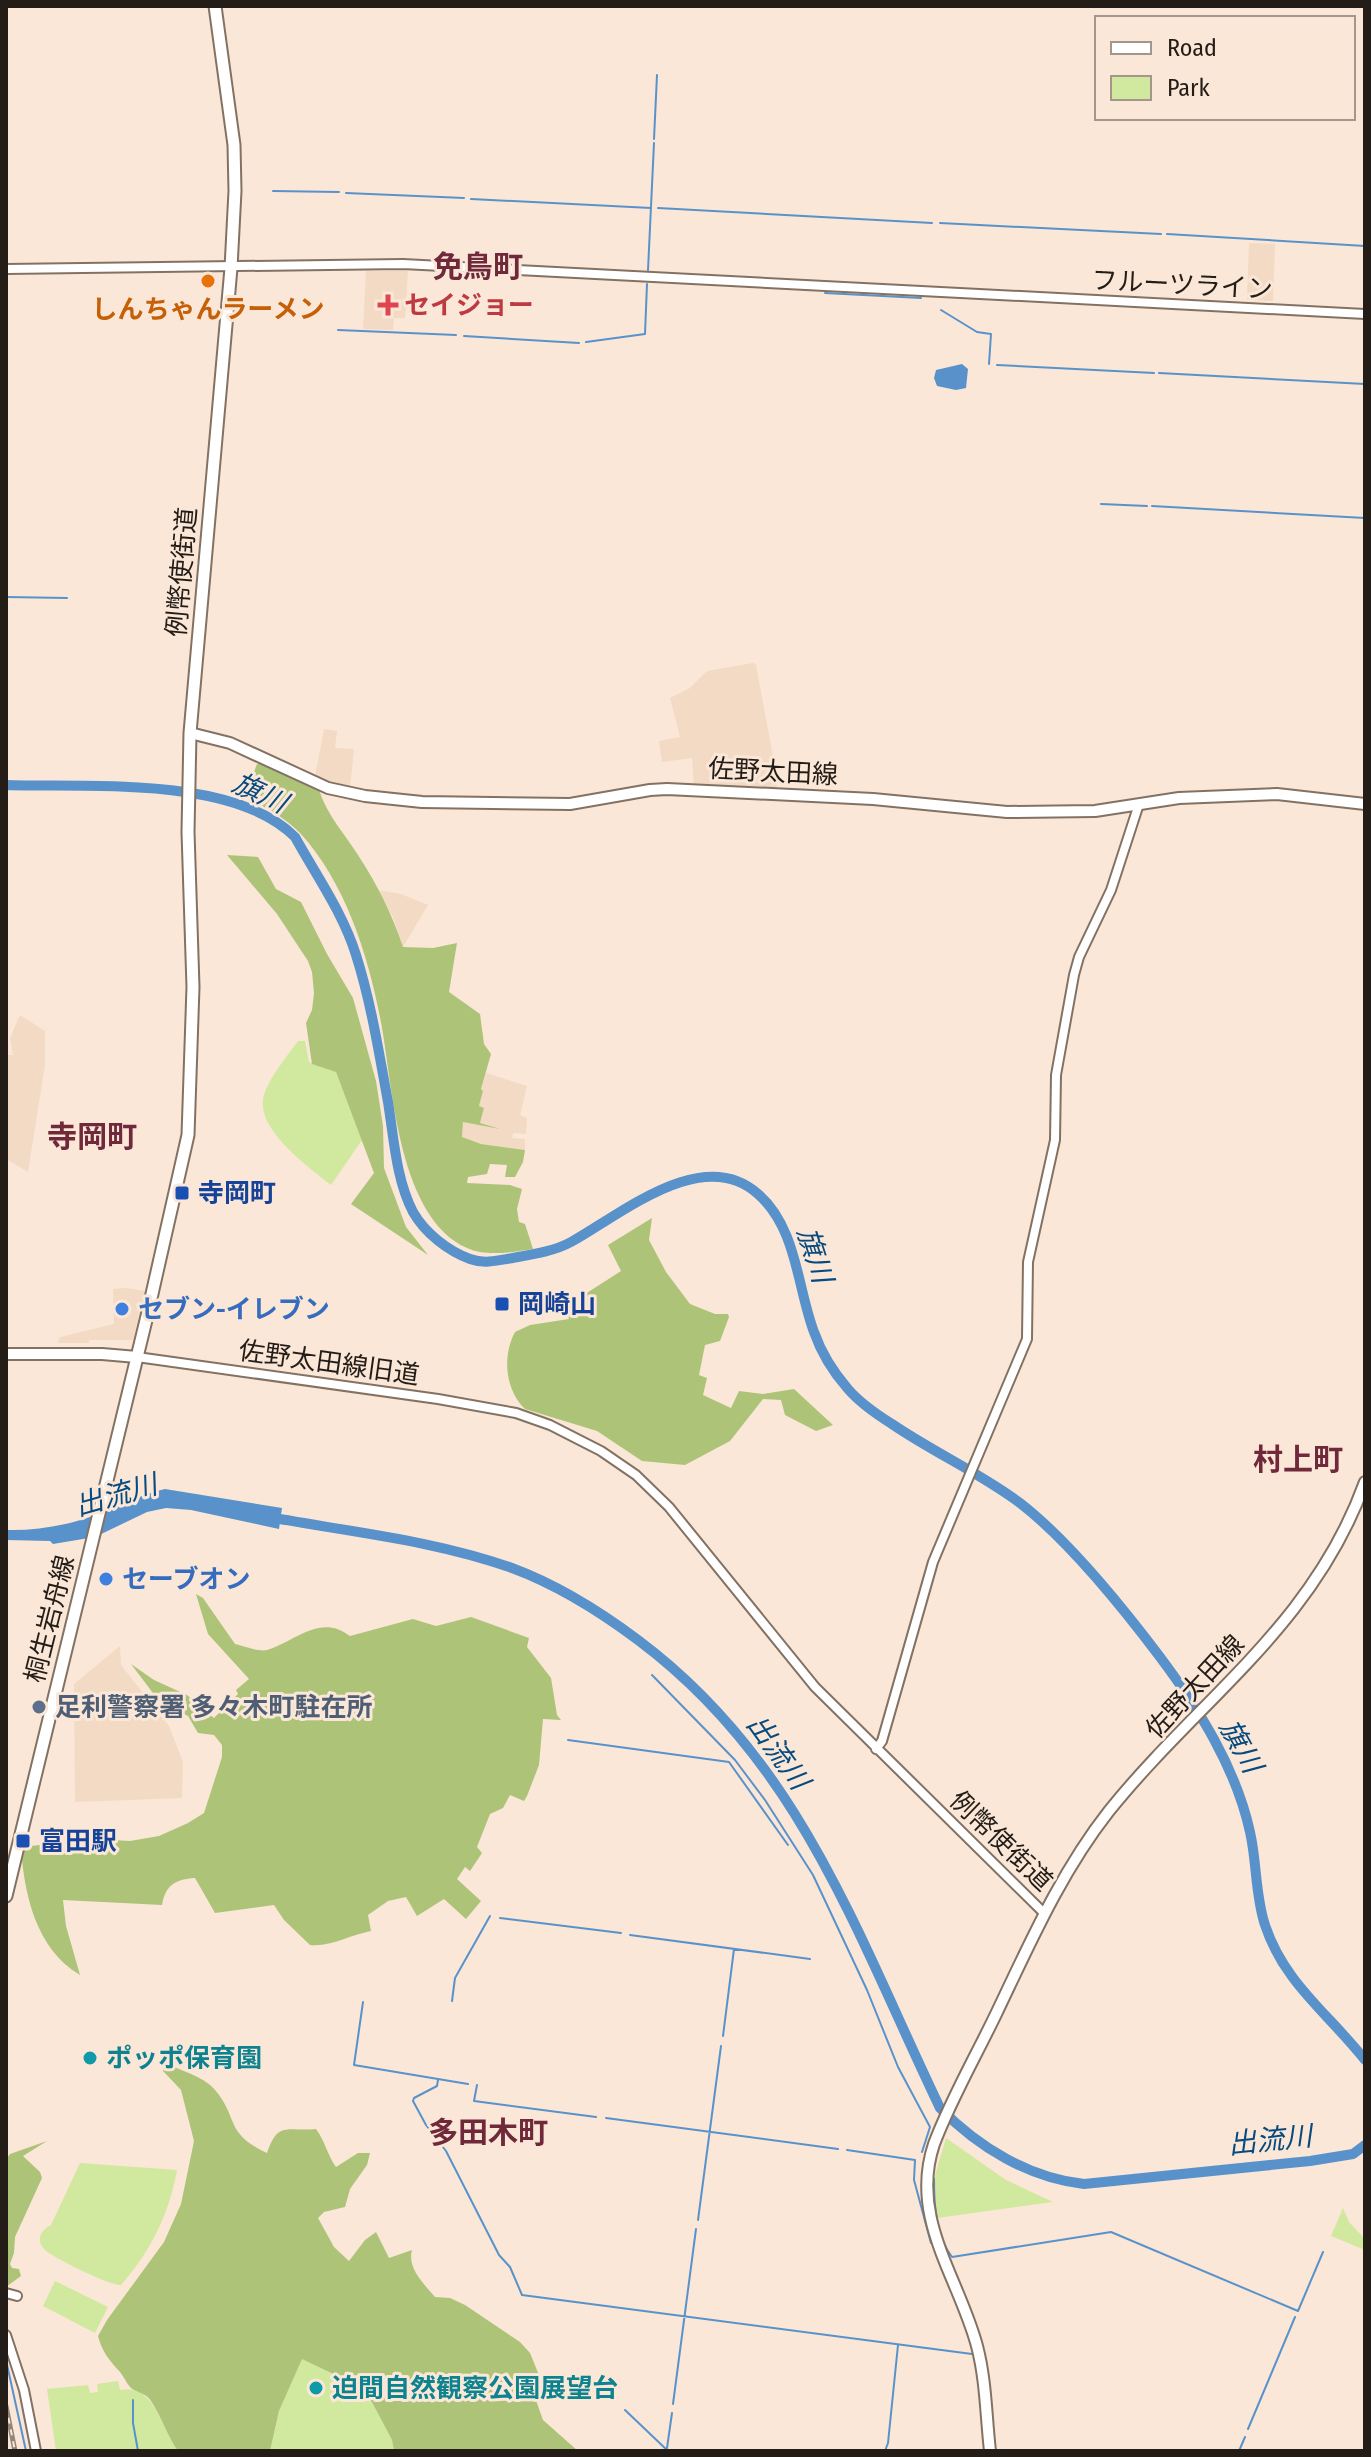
<svg xmlns="http://www.w3.org/2000/svg" width="1371" height="2457" viewBox="0 0 1371 2457" font-family="'Fira Sans Condensed','Noto Sans JP',sans-serif">
	<style>
		.built { fill: #f3dac4 }
		.green { fill: #d1e89f }
		.forest { fill: #adc478 }
		.water { fill: #5992cb }
		.lines { fill: none; stroke-linecap: round; stroke-linejoin: round }
		.stream { stroke: #5992cb; stroke-width: 2 }
		.river { stroke: #5992cb; stroke-width: 10 }
		.tertiary-casing { stroke: #837263; stroke-width: 12 }
		.secondary-casing { stroke: #837263; stroke-width: 14 }
		.primary-casing { stroke: #837263; stroke-width: 15 }
		.tertiary { stroke: #fff; stroke-width: 8 }
		.secondary { stroke: #fff; stroke-width: 10 }
		.primary { stroke: #fff; stroke-width: 11 }
		.rail-casing { stroke: #918478; stroke-width: 5 }
		.rail { stroke: #fae7d7; stroke-width: 2; stroke-dasharray: 6; stroke-linecap: butt }
		.food-dot { fill: #e8710a; stroke: #fae7d7; stroke-width: 3 }
		.health-dot { fill: #e0444e; stroke: #fae7d7; stroke-width: 3 }
		.transit-dot { fill: #1a4fb4; stroke: #fae7d7; stroke-width: 3 }
		.shop-dot { fill: #3f7fe0; stroke: #fae7d7; stroke-width: 3 }
		.service-dot { fill: #5c6f8a; stroke: #fae7d7; stroke-width: 3 }
		.culture-dot { fill: #0f9aa8; stroke: #fae7d7; stroke-width: 3 }
		.labels { text-anchor: middle; dominant-baseline: central; stroke-width: 6; stroke-linejoin: round; paint-order: stroke }
		.street-label { font-size: 26px; fill: #241d17; stroke: #fae7d7 }
		.health-label { font-size: 26px; font-weight: bold; fill: #be3a42; stroke: #fae7d7; text-anchor: start }
		.food-label { font-size: 26px; font-weight: bold; fill: #c56008; stroke: #fae7d7 }
		.transit-label { font-size: 26px; font-weight: bold; fill: #164399; stroke: #fae7d7; text-anchor: start }
		.shop-label { font-size: 26px; font-weight: bold; fill: #366cbe; stroke: #fae7d7; text-anchor: start }
		.service-label { font-size: 26px; font-weight: bold; fill: #4e5e75; stroke: #fae7d7; text-anchor: start }
		.culture-label { font-size: 26px; font-weight: bold; fill: #0d838f; stroke: #fae7d7; text-anchor: start }
		.water-label { font-size: 28px; font-style: italic; fill: #074a7f; stroke: #fae7d7 }
		.quarter-label { font-size: 30px; font-weight: bold; fill: #6f293a; stroke: #fae7d7 }
	</style>
	<rect width="100%" height="100%" fill="#fae7d7"/>
	<path class="built" d="M1249,243L1275,244L1273,301L1247,300Z
		M366,271H408L405,318H394L393,330L363,329Z
		M753,663L756,665L772,751L777,788L694,784L692,758L662,762L659,741L680,737L670,698L690,688L707,671Z
		M324,729L337,731L335,748L354,749L350,788L315,777Z
		M378,890L401,894L428,905L403,947L393,917Z
		M20,1015L45,1031V1065L28,1172L6,1159V1055H13L10,1038Z
		M486,1073L527,1086L520,1115L527,1118L526,1134L513,1133L512,1138L525,1139V1150L481,1144L462,1137L463,1121L493,1128L480,1124L484,1108L479,1107L483,1091L481,1090Z
		M125,1288L145,1291L133,1340H89V1343H58L60,1337L114,1324L113,1289Z
		M120,1646L121,1665L169,1726L183,1762L182,1798L75,1802L74,1684Z"/>
	<path class="green" d="M298,1041H305L309,1062L336,1072L362,1140L331,1185C309,1167 259,1132 263,1100C265,1083 287,1056 298,1041Z
		M946,2138L1006,2180L1053,2202L937,2218L934,2179Z
		M80,2163L177,2170C169,2214 151,2251 121,2285C110,2286 54,2258 45,2250C35,2240 41,2230 51,2225Z
		M1343,2208L1349,2222L1365,2239V2250L1331,2236Z
		M55,2281L108,2307L95,2333L43,2306Z
		M302,2358L365,2389L392,2440L394,2451H270L279,2411Z
		M118,2381L120,2390C155,2383 161,2428 178,2451H56L47,2389L88,2385L90,2393L98,2392L97,2384Z"/>
	<path class="forest" d="M263,763L319,790C327,815 344,833 358,855C377,884 392,914 403,947L433,948L457,943L449,992L480,1014L484,1044L491,1054L481,1089L483,1091L479,1106L484,1108L480,1123L500,1129L463,1122L462,1137L481,1144L525,1150L523,1162L515,1177H505L507,1165L490,1164L487,1174L468,1177L467,1183L510,1185L522,1189L517,1209L519,1222L525,1224L533,1249C513,1252 486,1257 467,1248C399,1218 393,1091 382,1028C370,961 347,884 300,833C286,818 266,808 249,798L247,791L257,764Z
		M227,855L258,857L276,889L301,902L327,954L353,998L376,1081L383,1126L384,1168L406,1227L428,1255L351,1204L374,1173L336,1072L312,1064L306,1023L312,1010L314,993L312,972L308,961L277,914Z
		M652,1218L649,1240L666,1272L690,1304L715,1314H728L729,1317L720,1341L705,1345L699,1375L707,1378L703,1395L731,1408L739,1391L763,1394L794,1389L833,1425L816,1431L785,1415L781,1400L763,1399L730,1441L685,1465L642,1461L597,1431L525,1409C505,1390 502,1356 515,1332L530,1325L569,1319L565,1307L621,1271L608,1245Z
		M196,1594L203,1598L235,1644C244,1646 258,1652 267,1650C296,1641 320,1613 350,1636L413,1619L436,1626L471,1617L529,1638L527,1647L551,1678L557,1715L561,1720L543,1719L539,1765L527,1796L524,1801L510,1795L503,1808L490,1814L477,1847L482,1853L470,1871L465,1867L457,1879L481,1901L466,1919L444,1899L417,1916L406,1897L388,1901L368,1915L371,1931C350,1935 331,1947 310,1945L284,1920L274,1905L215,1913L195,1878C176,1879 165,1885 162,1905L63,1900L66,1926L80,1975C36,1949 24,1894 21,1847L95,1839L130,1841L159,1836L188,1823L204,1813L222,1757V1745L214,1735L198,1733L188,1716L159,1701L131,1664L154,1680L187,1695L214,1718L238,1694L236,1690L249,1679L208,1634Z
		M169,2065C183,2071 206,2078 215,2090C239,2118 224,2133 267,2153C278,2120 288,2132 316,2129C325,2141 327,2154 336,2167L358,2153H370L367,2165L350,2189L345,2207L324,2212L318,2218L334,2247L349,2261L365,2240L376,2232L389,2258L412,2250C407,2268 423,2283 435,2297L450,2298L465,2305L520,2342L530,2353L543,2385L532,2389L543,2420L578,2451H394L392,2440L365,2389L302,2359L279,2411L270,2451H178C167,2436 162,2417 151,2401C146,2393 138,2393 131,2388C127,2384 124,2377 120,2372C110,2361 102,2352 98,2336L107,2320L164,2242L181,2204L194,2141L181,2090L163,2071L164,2066Z
		M47,2141L23,2156L40,2172L42,2178L15,2237L14,2253L10,2264L12,2268L19,2269L21,2276L6,2287L7,2158L10,2154Z"/>
	<path class="water" d="M962,364L968,369L966,388L956,390L937,386L934,378L936,370Z
		M165,1489L282,1508L279,1529L191,1510L166,1508L147,1512L95,1537L53,1544L50,1541L6,1540V1530C43,1531 78,1523 112,1509C130,1501 146,1493 165,1489Z"/>
	<g class="lines">
		<path class="stream" d="M654,139L657,75
			M273,191L339,192
			M346,193L464,198
			M471,199L651,208
			M658,208L932,223
			M940,223L1161,234
			M1167,234L1365,246
			M648,270L654,143
			M825,293L921,298
			M941,310L977,332L991,334L989,364
			M338,330L456,335
			M464,336L579,343
			M586,342L645,334L647,284
			M997,365L1154,373
			M1159,373L1365,384
			M1101,504L1147,506
			M1152,506L1365,518
			M6,597L67,598
			M652,1675L735,1760L765,1800L813,1875L867,1990L898,2067L930,2127L922,2152
			M568,1740L729,1762L788,1845
			M500,1918L621,1933
			M630,1935L810,1959
			M452,2001L455,1978L490,1916
			M363,2002L354,2065L468,2084
			M723,2036L734,1949
			M438,2080L437,2086L414,2098L413,2101L426,2125L446,2151L499,2255L510,2267L522,2295L972,2354
			M477,2085L474,2101L596,2117
			M606,2118L838,2149
			M847,2150L915,2160L914,2180L931,2243
			M934,2179C934,2205 936,2237 952,2257L1111,2232L1298,2311L1323,2252
			M698,2220L721,2046
			M6,2360L26,2451
			M133,2400V2423L138,2451
			M673,2404L696,2229
			M625,2410L668,2451
			M1248,2429L1295,2317
			M667,2448L672,2413
			M885,2451L888,2443L898,2345
			M1239,2451L1245,2437"/>
		<path class="river" d="M6,785C89,788 233,775 295,837C316,875 343,913 356,955C371,1002 379,1053 388,1102C394,1139 396,1179 413,1212C425,1233 448,1251 470,1259C484,1264 494,1261 507,1259C528,1255 553,1252 571,1242C620,1215 703,1144 758,1194C797,1228 797,1287 814,1332C821,1352 834,1373 848,1389C860,1403 876,1414 892,1424C933,1452 980,1473 1020,1503C1068,1540 1123,1608 1160,1657C1199,1709 1236,1768 1250,1832C1257,1862 1255,1895 1265,1925C1284,1983 1329,2014 1365,2060
			M269,1517C350,1532 433,1540 512,1568C558,1585 598,1610 638,1640C800,1761 856,1933 940,2108C978,2147 1029,2178 1084,2184L1310,2161L1353,2154L1365,2145"/>
		<defs>
			<path id="tertiary" d="M6,269L403,264L1365,314
				M137,1357L438,1399L516,1413L550,1425L601,1451L636,1475L669,1507L815,1687L1044,1913
				M876,1749L882,1741L933,1562L1027,1339L1028,1262L1055,1140L1056,1075L1074,975L1079,957L1111,890L1139,804
				M6,2293L17,2296
				M6,2335L24,2390L36,2451"/>
			<path id="secondary" d="M190,733L230,743L328,788L365,796L422,802L570,804L650,790L667,789L873,799L1007,812L1095,811L1179,798L1277,794L1365,804
				M6,1354H102L137,1357
				M990,2451C986,2416 986,2380 977,2346C959,2278 909,2218 934,2144C951,2099 976,2056 997,2012C1030,1943 1061,1872 1109,1811C1200,1698 1313,1626 1365,1482"/>
			<path id="primary" d="M6,1896L147,1316L188,1135L193,987L188,832L190,733L231,268L235,191L234,145L215,6"/>
		</defs>
		<use href="#tertiary" class="tertiary-casing"/>
		<use href="#secondary" class="secondary-casing"/>
		<use href="#primary" class="primary-casing"/>
		<use href="#tertiary" class="tertiary"/>
		<use href="#secondary" class="secondary"/>
		<use href="#primary" class="primary"/>
		<defs>
			<path id="rail" d="M6,2406L15,2451"/>
		</defs>
		<use href="#rail" class="rail-casing"/>
		<use href="#rail" class="rail"/>
	</g>
	<circle class="food-dot" cx="208" cy="281" r="8"/>
	<path class="health-dot" d="M384 293h8v8h8v8h-8v8h-8v-8h-8v-8h8z"/>
	<g class="transit-dot">
		<rect x="174" y="1185" width="16" height="16" rx="4"/>
		<rect x="494" y="1296" width="16" height="16" rx="4"/>
		<rect x="15" y="1833" width="16" height="16" rx="4"/>
	</g>
	<g class="shop-dot">
		<circle cx="122" cy="1309" r="8"/>
		<circle cx="106" cy="1579" r="8"/>
	</g>
	<circle class="service-dot" cx="39" cy="1707" r="8"/>
	<g class="culture-dot">
		<circle cx="90" cy="2058" r="8"/>
		<circle cx="316" cy="2388" r="8"/>
	</g>
	<g class="labels">
		<g class="street-label">
			<text transform="translate(1182 285) rotate(3)">フルーツライン</text>
			<text transform="translate(182 572) rotate(-85)">例幣使街道</text>
			<text transform="translate(773 772) rotate(3)">佐野太田線</text>
			<text transform="translate(329 1363) rotate(8)">佐野太田線旧道</text>
			<text transform="translate(50 1619) rotate(-76)">桐生岩舟線</text>
			<text transform="translate(1195 1687) rotate(-47)">佐野太田線</text>
			<text transform="translate(1001 1841) rotate(44)">例幣使街道</text>
		</g>
		<g class="health-label">
			<text x="404" y="305">セイジョー</text>
		</g>
		<g class="food-label">
			<text x="208" y="309">しんちゃんラーメン</text>
		</g>
		<g class="transit-label">
			<text x="198" y="1193">寺岡町</text>
			<text x="518" y="1304">岡崎山</text>
			<text x="39" y="1841">富田駅</text>
		</g>
		<g class="shop-label">
			<text x="138" y="1309">セブン-イレブン</text>
			<text x="122" y="1579">セーブオン</text>
		</g>
		<g class="service-label">
			<text x="55" y="1707">足利警察署 多々木町駐在所</text>
		</g>
		<g class="culture-label">
			<text x="106" y="2058">ポッポ保育園</text>
			<text x="332" y="2388">迫間自然観察公園展望台</text>
		</g>
		<g class="water-label">
			<text transform="translate(260 793) rotate(25)">旗川</text>
			<text transform="translate(815 1255) rotate(72)">旗川</text>
			<text transform="translate(116 1495) rotate(-16)">出流川</text>
			<text transform="translate(1241 1746) rotate(61)">旗川</text>
			<text transform="translate(778 1752) rotate(54)">出流川</text>
			<text transform="translate(1270 2140) rotate(-6)">出流川</text>
		</g>
		<g class="quarter-label">
			<text x="478" y="267">免鳥町</text>
			<text x="92" y="1137">寺岡町</text>
			<text x="1298" y="1460">村上町</text>
			<text x="488" y="2133">多田木町</text>
		</g>
	</g>
	<rect width="1371" height="2457" fill="none" stroke="#241d17" stroke-width="16"/>
	<rect x="1095" y="16" width="260" height="104" fill="#fae7d7" stroke="#a4968a" stroke-width="2"/>
	<rect x="1111" y="42" width="40" height="12" fill="#ffffff" stroke="#a4968a" stroke-width="2"/>
	<text x="1167" y="56" font-size="24" fill="#241d17">Road</text>
	<rect x="1111" y="76" width="40" height="24" fill="#d1e89f" stroke="#a4968a" stroke-width="2"/>
	<text x="1167" y="96" font-size="24" fill="#241d17">Park</text>
</svg>
